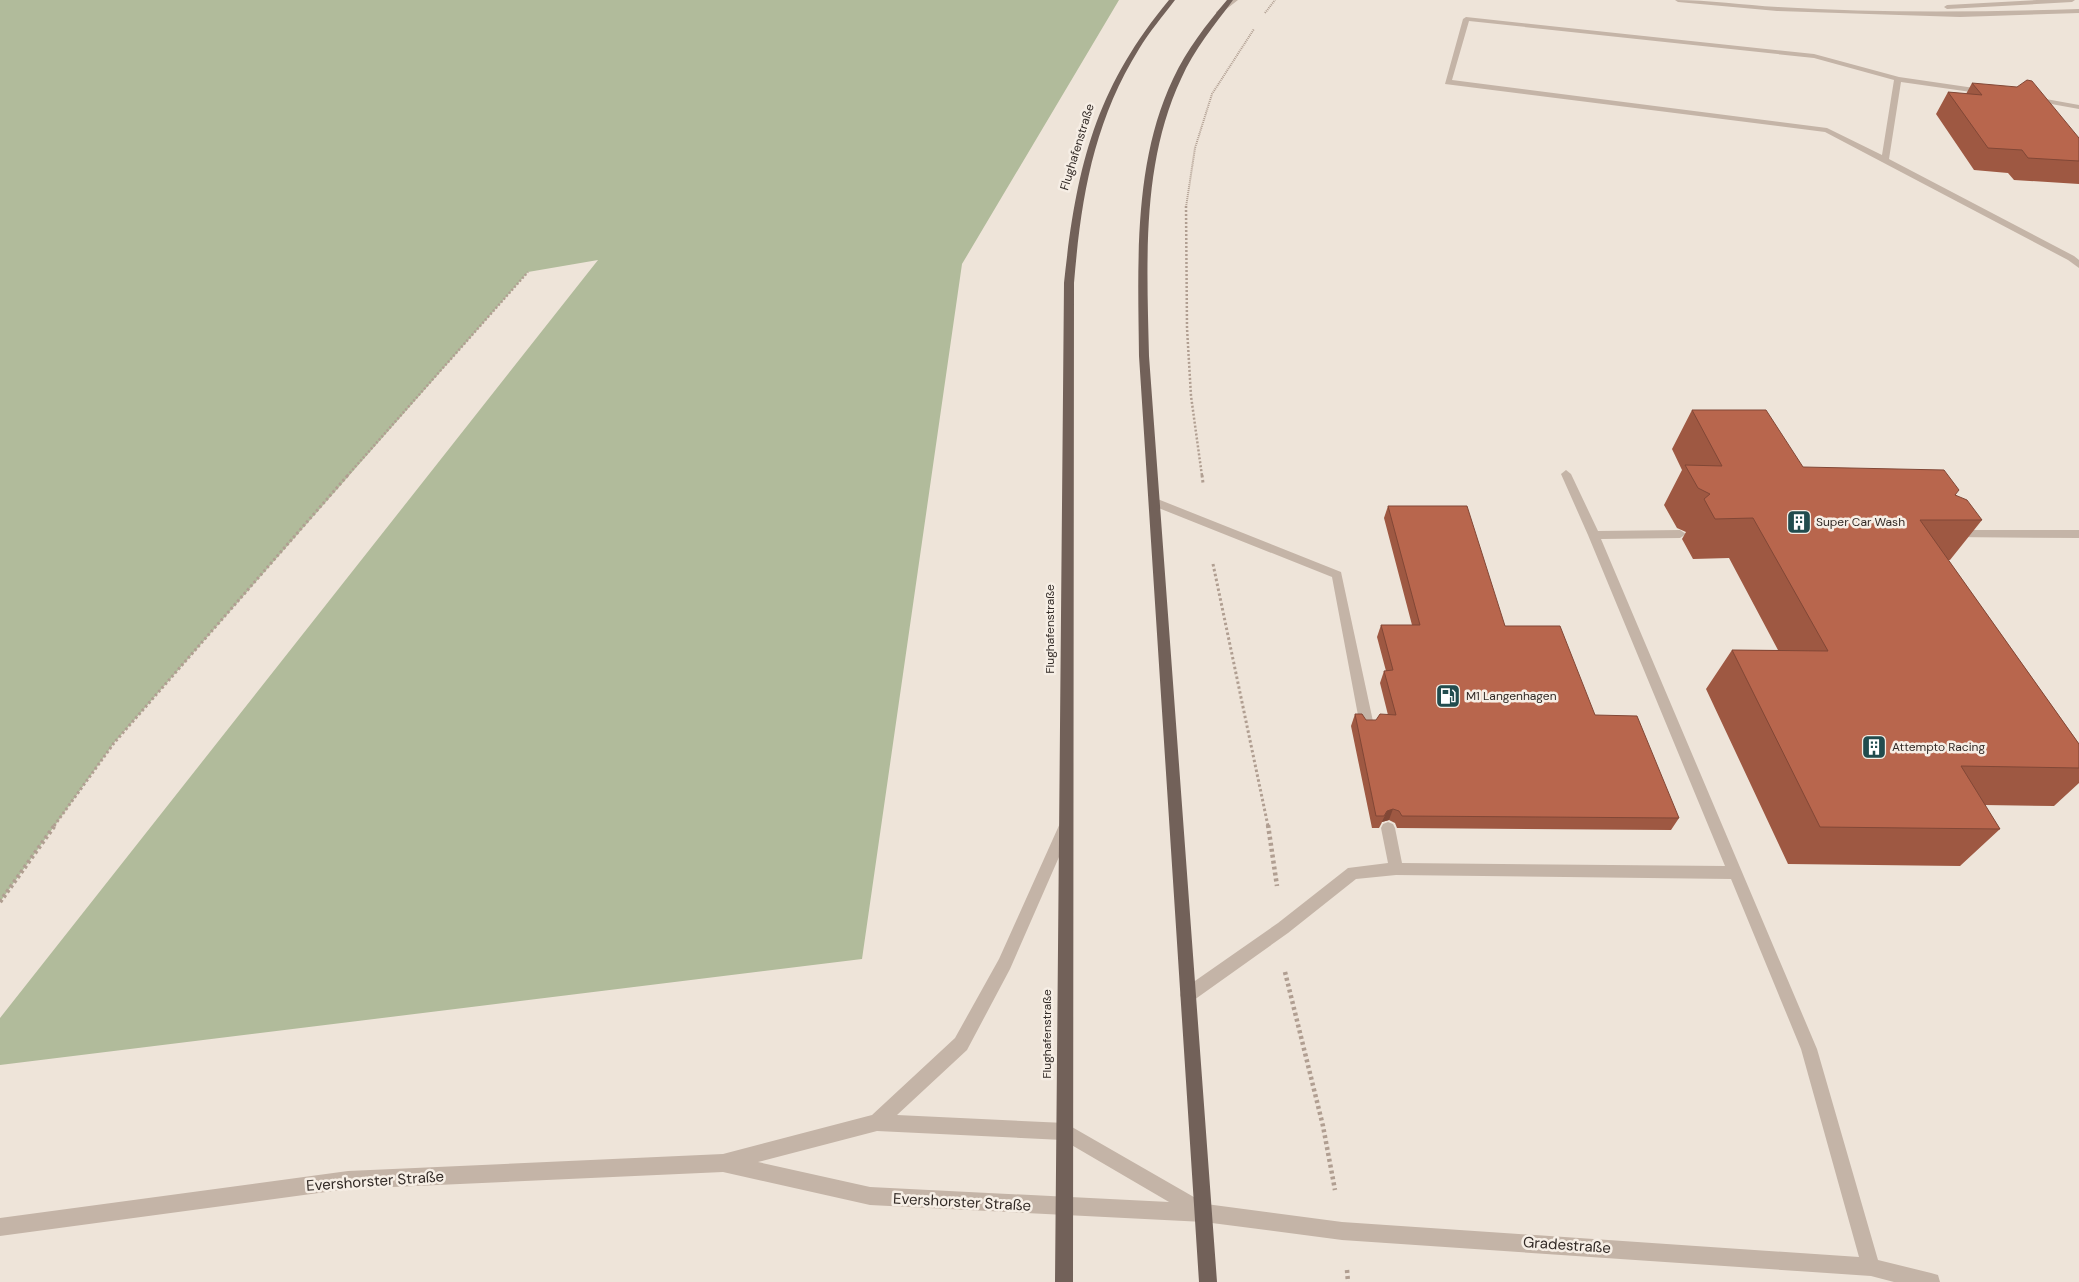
<svg xmlns="http://www.w3.org/2000/svg" width="2079" height="1282" viewBox="0 0 2079 1282" font-family="'DM Sans',sans-serif">
	<style>
		.green { fill: #b1bb9b }
		.lines { fill: none; stroke-linecap: round; stroke-linejoin: round }
		.path-far3 { stroke: #b09e91; stroke-width: 2; stroke-dasharray: 1 1; stroke-linecap: butt }
		.path-far2 { stroke: #b09e91; stroke-width: 2.5; stroke-dasharray: 2 2; stroke-linecap: butt }
		.path-far1 { stroke: #b09e91; stroke-width: 3; stroke-dasharray: 2.5 2.5; stroke-linecap: butt }
		.path { stroke: #b09e91; stroke-width: 4.5; stroke-dasharray: 3 3; stroke-linecap: butt }
		.minor { fill: #c4b4a7; fill-rule: evenodd }
		.major { fill: #726159; fill-rule: evenodd }
		.wall { fill: #9e5842 }
		.shaded-wall { fill: #814736 }
		.building { fill: #b8664d; stroke: #814736 }
		.labels { text-anchor: middle; dominant-baseline: central; stroke-width: 5; stroke-linejoin: round; paint-order: stroke }
		.street-label { font-size: 12px; fill: #322a26; stroke: #f6eee5 }
		.poi-label { font-size: 12px; fill: #322a26; stroke: #f6eee5; text-anchor: start }
		.near-street-label { font-size: 15px; fill: #322a26; stroke: #f6eee5 }
	</style>
	<rect width="100%" height="100%" fill="#eee4d9"/>
	<path class="green" d="M0,0H1119L962,264L862,959L0,1065V1018L598,260L528,272L114,743L0,902Z"/>
	<g class="lines">
		<path class="path-far3" d="M1265,13L1275,0
			M1186,207L1195,148L1212,94L1254,29"/>
		<path class="path-far2" d="M1186,206L1187,328L1191,396L1202,476
			M347,476L528,272"/>
		<path class="path-far1" d="M1202,475L1203,483
			M1213,564L1268,826
			M54,826L114,743L348,475"/>
		<path class="path" d="M1268,825L1277,886
			M0,902L55,825
			M1285,972L1323,1126L1335,1190
			M1347,1270L1348,1282"/>
		<path class="minor" d="M1231,0H1238L1220,14H1216V12Z
			M1675,0C1709,0 1743,5 1778,7C1878,13 1978,12 2079,9V13L1960,17L1777,11L1678,2Z
			M2037,0H2075L2072,2L1947,9L1944,7L1947,5Z
			M1466,17L1814,54L1899,77L1988,90L1989,92L1985,94L1901,82L1889,159L2074,256L2079,260V268L2068,260L1825,132L1445,84L1463,19ZM1469,21L1814,58L1894,80L1882,155L1827,128L1452,80Z
			M2029,96L2079,105V109L2029,100Z
			M1566,470L1571,474L1598,531L1680,530L1686,534L1680,538L1601,539L1817,1049L1878,1260L1931,1273L1938,1275L1940,1282H1894L1871,1276L1342,1240L1204,1222L870,1205L723,1172L348,1189L0,1236V1218L348,1171L723,1154L872,1115L955,1038L999,959L1061,821L1066,819L1071,821L1073,825L1010,969L967,1050L897,1115L1065,1123L1206,1204L1342,1222L1859,1257L1801,1049L1731,879L1396,875L1356,879L1288,933L1194,1000L1188,1002L1182,1000L1180,995L1182,990L1278,923L1348,868L1388,863L1381,828L1383,824L1388,822L1393,824L1395,828L1402,863L1725,866L1588,535L1561,474ZM877,1131L1063,1140L1169,1202L870,1187L758,1162Z
			M1155,498L1341,572L1374,726L1372,730H1362L1360,726L1332,577L1151,505L1149,502L1151,499Z
			M1955,530H2079V538L1951,537L1949,534L1951,531Z"/>
		<path class="major" d="M1169,0H1175C1163,16 1149,32 1139,49C1093,123 1081,199 1074,283L1073,1282H1055L1064,283C1076,170 1094,90 1169,0Z
			M1227,0H1233C1214,26 1194,49 1181,79C1141,164 1147,265 1149,356L1217,1282H1199L1139,356C1138,265 1133,163 1173,79C1187,49 1206,25 1227,0Z"/>
	</g>
	<path class="wall" d="M1972,83L2079,138V184L2014,180L2008,173L1974,170L1936,114L1948,92L1966,94Z
		M1692,410L1803,467L1956,495L1982,520L1950,560H1948L2079,744V783L2054,806L1984,805L2000,829L1960,866L1788,864L1706,689L1732,650H1778L1729,558L1693,559L1682,539L1686,532L1677,528L1664,505L1682,470L1672,449Z
		M1388,506L1505,626L1595,715L1679,818L1671,830L1397,828L1395,823L1389,820L1382,822L1379,828H1372L1351,726L1355,714L1366,720H1376L1388,715L1380,683L1384,671H1386L1377,637L1381,625H1412L1384,518Z"/>
	<path class="shaded-wall" d="M1393,809L1389,820L1382,822L1379,828L1387,811Z"/>
	<path class="building" d="M2027,80L2032,81L2079,138V161L2028,158L2022,150L1988,148L1948,92L1982,95L1972,83L2017,87Z
		M1692,410H1766L1803,467L1944,470L1959,490L1955,495L1967,500L1982,520H1920L2079,744V768L1961,766L2000,829L1820,827L1732,650L1828,651L1753,518L1715,519L1704,499L1710,494L1698,488L1685,465L1722,466Z
		M1388,506H1467L1505,626H1560L1595,715L1637,716L1679,818L1402,816L1399,811L1393,809L1387,811L1384,816H1376L1355,714H1362L1366,720H1376L1380,714L1396,715L1384,671L1393,670L1381,625H1420Z"/>
	<defs>
		<symbol id="building-square" viewBox="-11 -11 22 22"><rect x="-9" y="-9" width="18" height="18" rx="4" fill="#214c4e" stroke="#f6eee5"/><path d="M-4-6H4V6H1V3H-1V6H-4ZM-2.5-4.3h1.7v1.8h-1.7ZM.8-4.3h1.7v1.8H.8ZM-2.5-1h1.7V.8h-1.7ZM.8-1h1.7V.8H.8Z" fill="#fff"/></symbol>
		<symbol id="fuel-square" viewBox="-11 -11 22 22"><rect x="-9" y="-9" width="18" height="18" rx="4" fill="#214c4e" stroke="#f6eee5"/><path d="M-5.5-6h7V0h2V4h1.3V-2.5L3-4.5l.8-.8L6-3V5H2.5V1h-1V6h-7ZM-4.2-4.7v3.2H.2V-4.7Z" fill="#fff"/></symbol>
	</defs>
	<g fill-rule="evenodd">
		<use href="#building-square" x="1785" y="508" width="28" height="28"/>
		<use href="#fuel-square" x="1434" y="682" width="28" height="28"/>
		<use href="#building-square" x="1860" y="733" width="28" height="28"/>
	</g>
	<g class="labels">
		<g class="street-label">
			<text transform="translate(1077 147) rotate(-73)">Flughafenstraße</text>
			<text transform="translate(1050 629) rotate(-90)">Flughafenstraße</text>
			<text transform="translate(1047 1034) rotate(-90)">Flughafenstraße</text>
		</g>
		<g class="poi-label">
			<text x="1816" y="522">Super Car Wash</text>
			<text x="1466" y="696">M1 Langenhagen</text>
			<text x="1892" y="747">Attempto Racing</text>
		</g>
		<g class="near-street-label">
			<text transform="translate(375 1181) rotate(-4)">Evershorster Straße</text>
			<text transform="translate(962 1202) rotate(3)">Evershorster Straße</text>
			<text transform="translate(1567 1245) rotate(4)">Gradestraße</text>
		</g>
	</g>
</svg>
